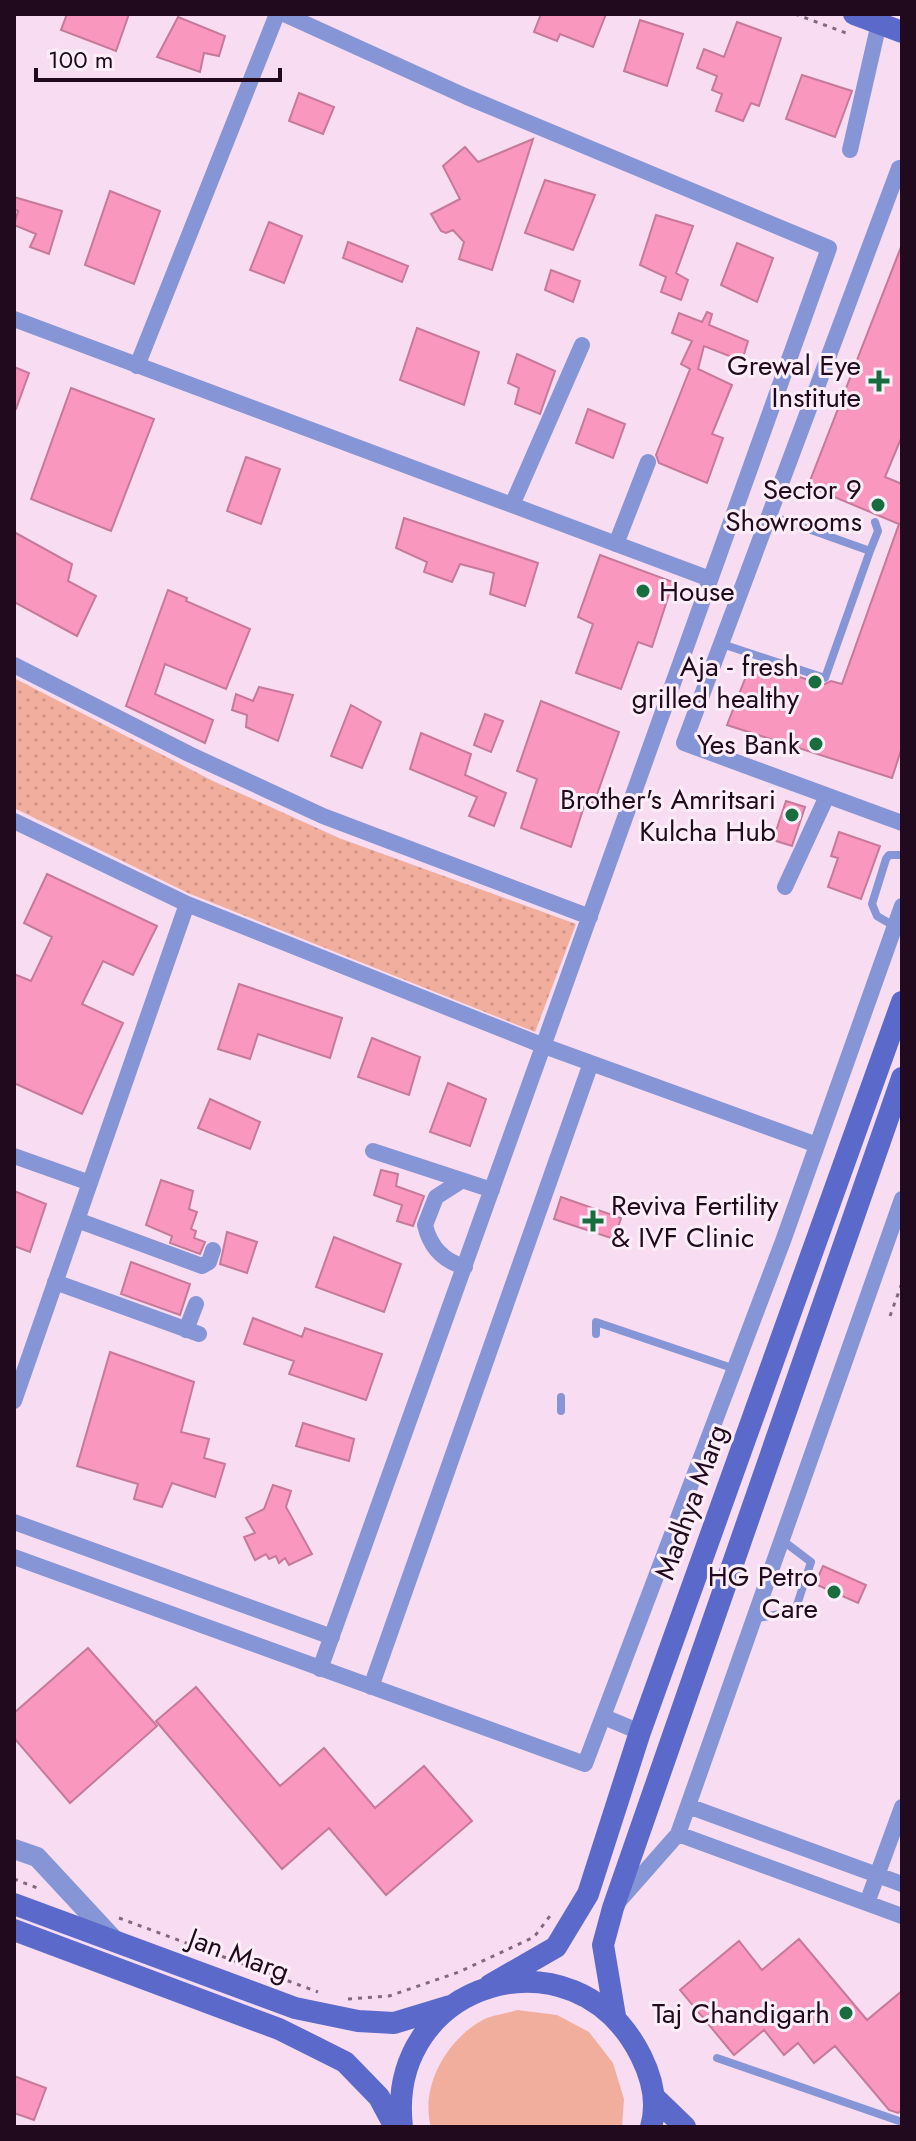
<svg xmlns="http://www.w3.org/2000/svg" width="916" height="2141" viewBox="0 0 916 2141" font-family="Jost,sans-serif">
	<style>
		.grass { fill: url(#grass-dots) }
		.garden { fill: #f1ae9d }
		.building { fill: #f997bf; stroke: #c77999; stroke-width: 2 }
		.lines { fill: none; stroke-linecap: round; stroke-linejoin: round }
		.path { stroke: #83697e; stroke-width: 3; stroke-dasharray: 4 6; stroke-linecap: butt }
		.service { stroke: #8695d6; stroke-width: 8 }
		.minor { stroke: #8695d6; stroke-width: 16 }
		.tertiary { stroke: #8695d6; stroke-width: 20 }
		.secondary { stroke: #5b6aca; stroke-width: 22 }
		.poi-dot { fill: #186d3e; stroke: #fceef9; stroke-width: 3 }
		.labels { text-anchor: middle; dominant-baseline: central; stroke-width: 6; stroke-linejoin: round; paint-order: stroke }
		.poi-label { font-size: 28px; fill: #220a1e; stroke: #fceef9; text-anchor: end }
		.street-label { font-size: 28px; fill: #220a1e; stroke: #fceef9 }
	</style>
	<defs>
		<pattern id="grass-dots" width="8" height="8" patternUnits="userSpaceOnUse" patternTransform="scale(2)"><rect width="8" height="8" fill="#f1ae9d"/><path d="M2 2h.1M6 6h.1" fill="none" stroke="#ce9487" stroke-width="1.8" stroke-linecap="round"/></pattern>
	</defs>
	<rect width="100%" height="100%" fill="#f8dcf1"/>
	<path class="grass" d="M14,678L213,781L339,838L576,924L535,1032L188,893L14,808Z"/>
	<path class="garden" d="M517,2010L557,2015L589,2032L613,2063L624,2099L622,2127H431C420,2087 446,2041 481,2021C491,2015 506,2014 517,2010Z"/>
	<path class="building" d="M67,14H129L116,51L61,30Z
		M541,14H606L593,47L560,34L557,41L534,32Z
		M178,17L225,36L219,56L204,53L200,72L157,57Z
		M640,20L683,34L667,86L624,71Z
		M737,22L781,38L759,106L751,103L743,121L716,111L722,94L712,90L717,76L697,68L704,49L724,57Z
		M802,75L852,91L835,137L786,119Z
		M299,93L334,107L323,134L289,121Z
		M533,139L492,270L459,259L464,242L453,230L446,233L441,231L431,214L460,199L443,166L465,147L478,162Z
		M545,180L595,195L573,250L525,233Z
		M110,191L160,211L134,284L85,265Z
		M14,197L62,211L49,254L30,247L36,234L14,225L18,211L14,209Z
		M656,215L693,226L676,273L688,280L681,300L661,292L666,277L640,265Z
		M269,222L302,236L284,283L250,270Z
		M348,242L408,266L402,282L343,258Z
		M737,243L773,258L757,302L721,285Z
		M901,247L902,436L885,477L902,484V747L892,778L727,725L752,661L823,685L831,681L842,684L899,524L808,486Z
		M551,270L580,281L573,302L545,290Z
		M707,312L712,314L709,325L748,341L742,361L704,346L698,369L732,385L712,434L723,438L707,483L659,463L656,455L690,369L681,364L692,341L672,333L679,313L702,322Z
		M417,328L479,352L464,405L400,380Z
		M517,354L555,371L540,414L515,404L519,388L508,383Z
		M14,367L29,373L16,409H14Z
		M71,388L154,419L111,531L31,499Z
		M588,409L625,424L613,458L576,443Z
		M246,457L280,469L261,524L227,511Z
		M404,518L538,563L525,606L490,594L494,573L460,564L452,582L424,572L427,562L396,548Z
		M14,532L72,564L68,581L96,596L77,636L14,602Z
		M600,555L673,582L652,647L638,642L621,689L576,673L593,624L578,617Z
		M168,590L187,598L186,601L250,629L226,689L165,664L155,694L213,720L205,743L126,706Z
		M259,687L293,695L278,741L246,727L247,715L232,710L236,694L253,701Z
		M541,701L619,732L594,803L586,800L571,847L521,828L537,779L517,771Z
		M351,705L381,722L362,768L331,756Z
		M485,714L503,721L491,752L474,745Z
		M421,733L471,754L465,775L506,793L494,826L469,816L477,797L410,769Z
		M786,801L805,807L792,846L773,840Z
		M839,832L880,846L861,899L828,887L838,858L831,856Z
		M47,874L157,926L133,975L103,961L82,1004L123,1023L82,1114L14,1083V974L31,981L52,937L24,923Z
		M239,984L342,1018L330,1058L258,1034L250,1059L218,1049Z
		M372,1038L420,1057L409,1095L358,1077Z
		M448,1083L486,1099L470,1146L430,1132Z
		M210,1099L260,1122L250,1149L198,1128Z
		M381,1170L398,1174L396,1186L424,1196L413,1226L397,1221L402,1205L374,1195Z
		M161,1180L193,1191L189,1209L197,1212L191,1229L196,1231L194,1238L205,1242L200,1254L170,1243L172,1236L146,1225Z
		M14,1191L46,1204L30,1252L14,1246Z
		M561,1197L621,1218L614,1239L554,1219Z
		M227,1232L257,1242L247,1273L220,1264Z
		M334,1237L401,1264L384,1312L316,1287Z
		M131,1262L190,1284L180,1315L121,1294Z
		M253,1318L302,1337L305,1328L382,1354L366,1400L289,1374L294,1361L244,1344Z
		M110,1352L194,1382L181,1432L209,1439L204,1458L225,1464L215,1497L172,1483L162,1507L134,1499L138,1484L77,1466Z
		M303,1423L354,1439L349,1461L296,1446Z
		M273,1485L291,1491L286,1507L312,1554L289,1565L285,1558L279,1563L276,1556L269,1559L266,1554L255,1560L244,1537L255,1533L246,1518L264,1509Z
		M823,1566L866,1585L858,1603L815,1584Z
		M88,1648L157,1726L70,1803L14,1738V1713Z
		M196,1687L280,1786L324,1748L375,1808L424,1766L472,1821L386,1895L329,1828L282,1869L156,1721Z
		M799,1939L867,2020L902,1991V2110L898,2113L889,2110L835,2046L814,2063L798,2043L784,2055L764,2030L734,2055L680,1990L739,1941L762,1970Z
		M14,2076L46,2088L34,2120L14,2113Z"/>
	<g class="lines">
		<path class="path" d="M795,14L846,33
			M890,1316L902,1283
			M14,1879L40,1889
			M119,1918L318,1992
			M348,1999L389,1996L459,1972L534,1937L553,1912"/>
		<path class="service" d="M870,551L878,531L875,522
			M722,644L825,678L870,551L769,515
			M894,926L877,916L872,904L886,859L889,855H902
			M596,1334V1322L735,1369
			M561,1411V1397
			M754,1619L795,1611L811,1562L782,1540
			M717,2058L902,2122"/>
		<path class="minor" d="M284,14L467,97L829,248L320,1669
			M850,150L879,23
			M902,170L899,168L684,743L902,823
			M14,319L710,579
			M137,366L277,14
			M512,505L582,345
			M616,544L648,462
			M14,665L189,754L323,816L590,917
			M14,821L187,904L544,1046L817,1145
			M785,887L827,796
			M373,1151L492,1190
			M14,1156L90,1183
			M461,1181L436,1197L425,1225C430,1247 443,1261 465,1267
			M77,1220L202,1266L209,1262L213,1250
			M55,1282L199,1334
			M186,1330L196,1304
			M14,1401L187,904
			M14,1522L332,1637
			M14,1557L585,1764L783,1241L902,906
			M371,1687L591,1063
			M604,1717L640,1732
			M688,1806L902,1884
			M678,1834L902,1916
			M619,1901L678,1834L902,1199
			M867,1903L902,1807"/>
		<path class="tertiary" d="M14,1849L37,1857L115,1941"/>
		<path class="secondary" d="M854,14L902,32
			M14,1904L295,2008L358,2021L394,2023L450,2006
			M14,1930L279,2029L345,2062L379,2097L395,2127
			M490,1985L556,1947L588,1894L640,1732L902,1002
			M615,2016L603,1945L613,1908L902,1078
			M654,2097L685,2127
			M402,2127C385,1981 575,1924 641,2056C652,2078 658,2103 651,2127"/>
	</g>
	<g class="poi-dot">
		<path d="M875 369h8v8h8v8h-8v8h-8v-8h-8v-8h8z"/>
		<circle cx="878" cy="505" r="8"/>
		<circle cx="643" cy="591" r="8"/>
		<circle cx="815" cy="682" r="8"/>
		<circle cx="816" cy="744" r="8"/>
		<circle cx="792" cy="815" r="8"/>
		<path d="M589 1209h8v8h8v8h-8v8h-8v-8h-8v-8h8z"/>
		<circle cx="834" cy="1592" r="8"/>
		<circle cx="846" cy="2013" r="8"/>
	</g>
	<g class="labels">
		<g class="poi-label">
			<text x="861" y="365">Grewal Eye<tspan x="861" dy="32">Institute</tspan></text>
			<text x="862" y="489">Sector 9<tspan x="862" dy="32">Showrooms</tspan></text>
			<text x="659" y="591" text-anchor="start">House</text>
			<text x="799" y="666">Aja - fresh<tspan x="799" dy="32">grilled healthy</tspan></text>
			<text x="800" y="744">Yes Bank</text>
			<text x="776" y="799">Brother's Amritsari<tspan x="776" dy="32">Kulcha Hub</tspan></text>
			<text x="611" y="1205" text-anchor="start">Reviva Fertility<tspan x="611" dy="32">&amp; IVF Clinic</tspan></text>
			<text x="818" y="1576">HG Petro<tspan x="818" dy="32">Care</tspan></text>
			<text x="830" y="2013">Taj Chandigarh</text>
		</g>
		<g class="street-label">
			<text transform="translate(691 1502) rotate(-70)">Madhya Marg</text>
			<text transform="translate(239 1955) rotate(20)">Jan Marg</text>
		</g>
	</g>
	<rect width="916" height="2141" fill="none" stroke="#220a1e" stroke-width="32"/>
	<path d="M36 68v12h244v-12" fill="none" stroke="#220a1e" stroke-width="4"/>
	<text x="48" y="68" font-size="24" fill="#220a1e" stroke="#fceef9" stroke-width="6" paint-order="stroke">100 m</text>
</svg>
